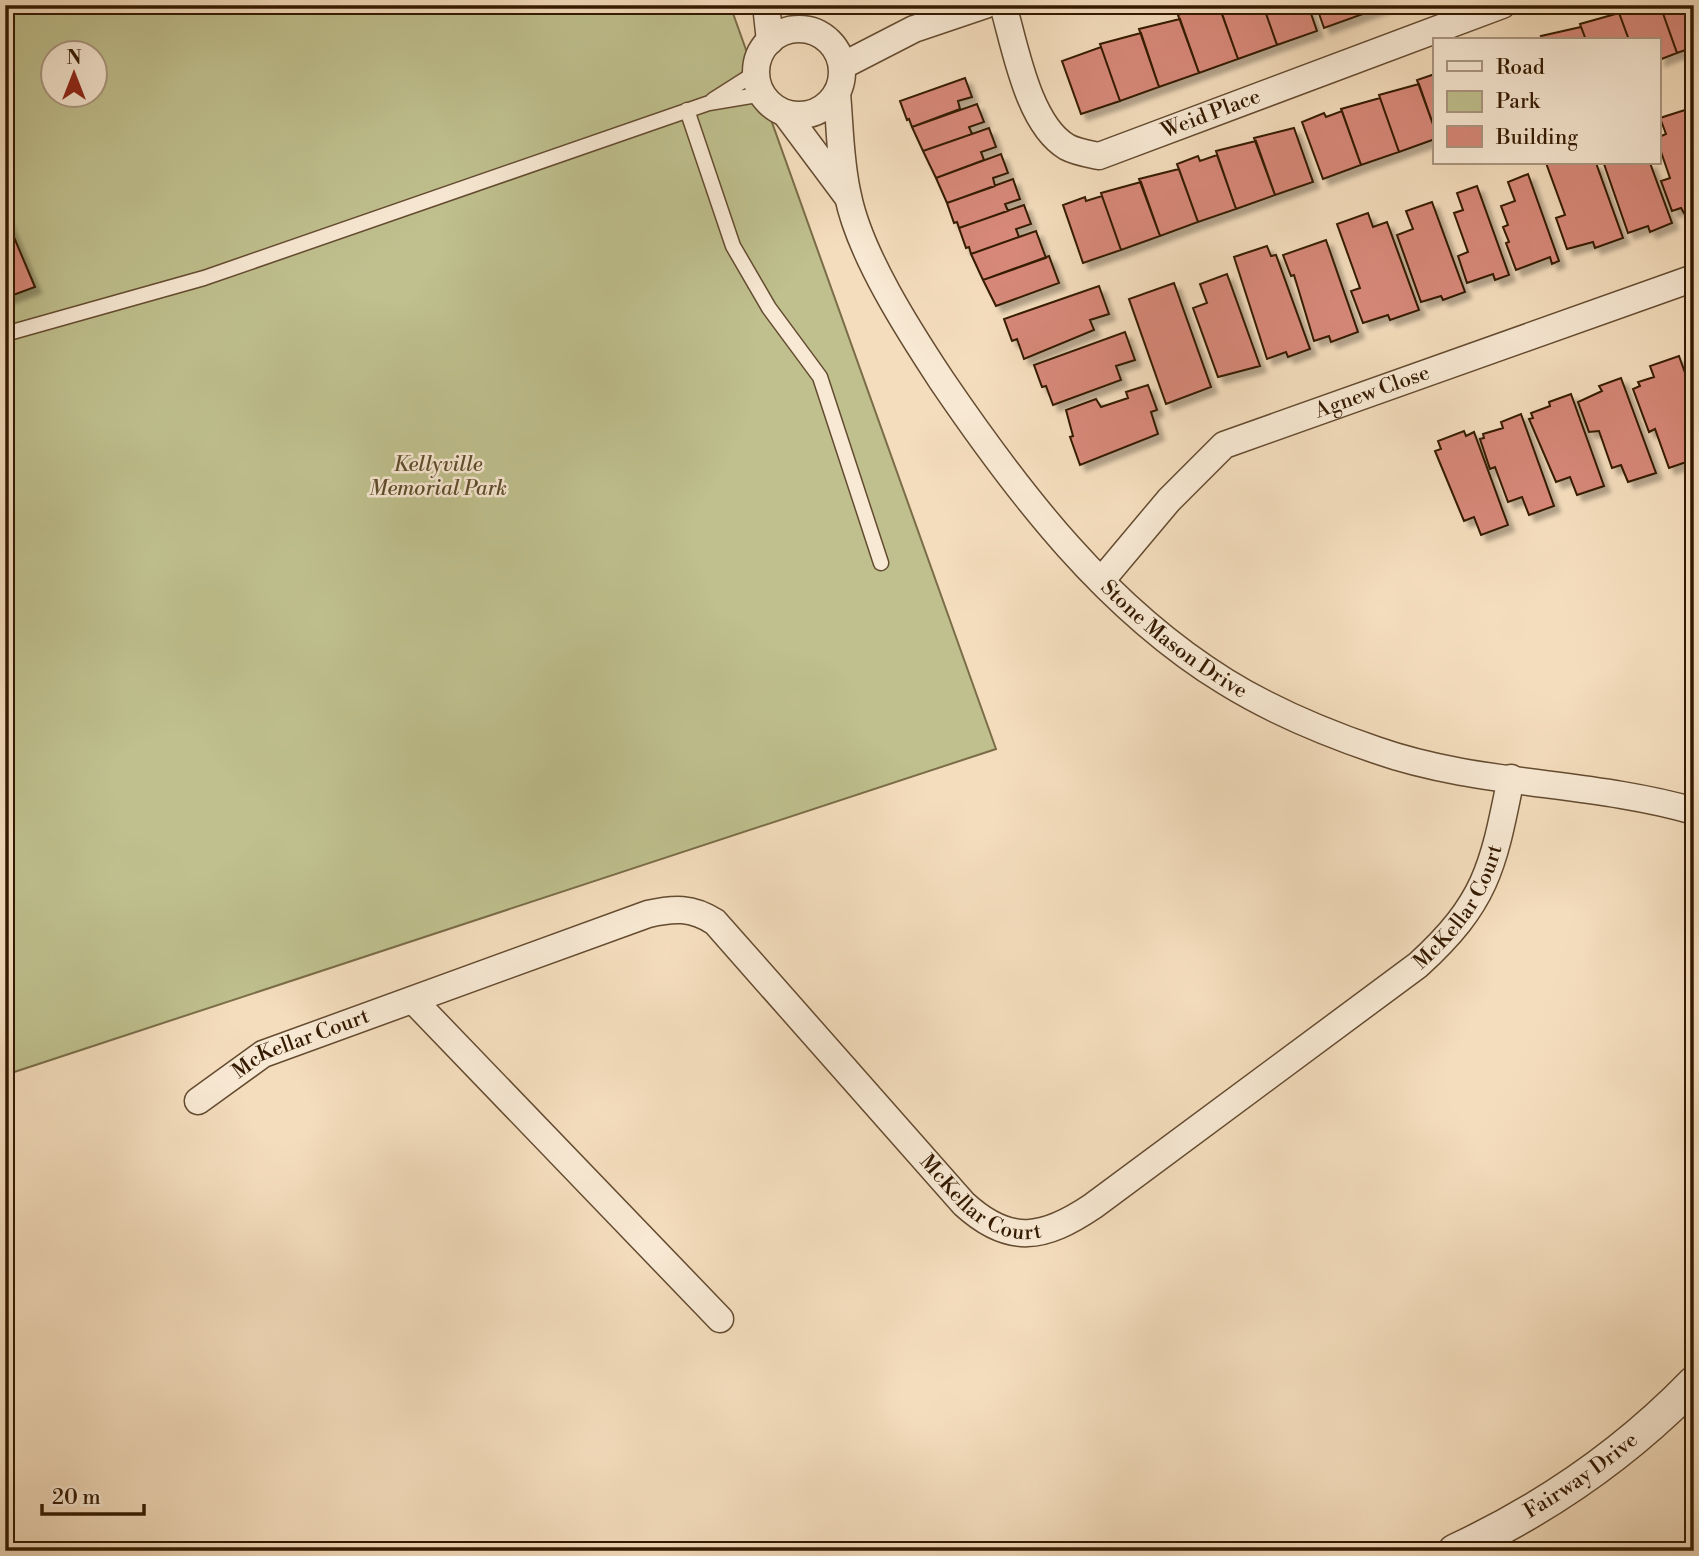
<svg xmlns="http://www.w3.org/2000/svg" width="1699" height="1556" viewBox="0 0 1699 1556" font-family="'Libre Bodoni',serif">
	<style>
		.green { fill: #bfc08e; stroke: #7a6d48; stroke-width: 2; fill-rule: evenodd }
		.building { fill: #d78879; stroke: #341a01; stroke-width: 2; filter: url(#shadow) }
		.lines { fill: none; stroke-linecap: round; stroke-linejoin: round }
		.service-casing { stroke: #644b30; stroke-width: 17 }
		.minor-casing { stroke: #644b30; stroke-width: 29 }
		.tertiary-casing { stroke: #644b30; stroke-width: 36 }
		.service { stroke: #f8e9d4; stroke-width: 14 }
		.minor { stroke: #f8e9d4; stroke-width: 26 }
		.tertiary { stroke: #f8e9d4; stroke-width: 33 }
		.labels { text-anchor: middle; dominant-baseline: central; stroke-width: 5; stroke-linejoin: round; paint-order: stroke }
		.street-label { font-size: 21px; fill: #341a01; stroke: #f8e9d4 }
		.park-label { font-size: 21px; font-style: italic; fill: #5e4c2b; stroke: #f8e9d4 }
	</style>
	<defs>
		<filter id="shadow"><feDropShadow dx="6" dy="6" stdDeviation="2" flood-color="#0004"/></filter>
	</defs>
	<rect width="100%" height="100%" fill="#f4ddbd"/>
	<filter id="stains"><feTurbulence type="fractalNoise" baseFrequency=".00286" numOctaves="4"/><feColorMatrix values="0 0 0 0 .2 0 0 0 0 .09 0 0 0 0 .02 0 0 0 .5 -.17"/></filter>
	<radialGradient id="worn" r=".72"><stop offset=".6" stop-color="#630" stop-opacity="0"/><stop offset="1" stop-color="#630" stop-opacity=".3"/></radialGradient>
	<path class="green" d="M5,5H730L996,749L5,1075ZM52,52H94V94H52Z"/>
	<path class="building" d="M1263,5L1277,45L1238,59L1219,5Z
		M1263,5H1308L1317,31L1277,45Z
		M1316,5H1360L1363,14L1324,28Z
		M1360,5H1387L1363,14Z
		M1631,5H1660L1677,53L1659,60V40H1629L1618,10Z
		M1660,5H1694V47L1677,53Z
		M1219,6L1238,59L1199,73L1178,15L1198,7L1199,13Z
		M1619,13L1629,40H1586L1580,24Z
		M1180,19L1199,73L1159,87L1139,29Z
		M1581,27L1586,40H1543L1541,36Z
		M1141,33L1159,87L1120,101L1100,44Z
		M1101,47L1120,101L1081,114L1062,61Z
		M1435,74V130L1417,80Z
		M965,78L972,97L958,101L960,109L912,127L909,119L907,120L900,101Z
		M1419,84L1435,130V139L1399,152L1379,95Z
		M1380,98L1399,152L1361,165L1341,109Z
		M977,104L984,122L969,127L972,134L923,151L912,127Z
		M1688,109L1694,126V216L1687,218L1681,208L1672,211L1661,181L1670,178L1659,146V137L1666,134L1660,118Z
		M1342,111L1361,165L1323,179L1302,122L1324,113L1326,117Z
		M989,128L996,147L981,152L984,160L936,178L923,151Z
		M1294,128L1313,182L1275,195L1254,138Z
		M1256,141L1275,195L1236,209L1216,151Z
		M1001,154L1008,173L993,178L995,186L947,203L936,178Z
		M1217,155L1236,209L1198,222L1177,164L1198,156L1200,161Z
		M1546,163H1596L1623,238L1595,248L1593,242L1567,249L1556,218L1565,215Z
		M1608,163H1650L1672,223L1650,232L1648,226L1628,233L1604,164Z
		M1179,169L1198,222L1160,236L1139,179Z
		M1528,174L1559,261L1552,264L1550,257L1516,270L1506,243L1509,242L1503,227L1508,225L1501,206L1515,201L1508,182Z
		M1013,179L1020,199L1005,204L1008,211L959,228L957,222L954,223L947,203Z
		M1141,182L1160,236L1121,250L1101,193Z
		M1477,186L1509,275L1495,280L1493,274L1467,283L1458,256L1468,252L1454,213L1463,210L1457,193Z
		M1102,196L1121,250L1083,263L1063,205L1085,197L1086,201Z
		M1432,202L1465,292L1443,300L1441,296L1421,302L1397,235L1413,229L1406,211Z
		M1024,205L1031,224L1016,229L1019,237L971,254L969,247L966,248L959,228Z
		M1368,213L1373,227L1387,222L1419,310L1390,320L1388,315L1363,323L1351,291L1360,288L1337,224Z
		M5,216L35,287L5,298Z
		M1036,231L1046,258L983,280L971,254Z
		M1326,240L1358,332L1331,342L1329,336L1314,341L1294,275L1291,276L1283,255Z
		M1267,246L1271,256L1276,255L1310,349L1288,357L1286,352L1267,359L1234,257Z
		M1049,256L1059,283L996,306L983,280Z
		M1227,274L1260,366L1218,377L1193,308L1207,303L1200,284Z
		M1174,283L1211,387L1166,404L1129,299Z
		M1099,286L1109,314L1090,320L1094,330L1024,359L1017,339L1012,341L1004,319Z
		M1125,332L1135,360L1116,366L1121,380L1053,405L1046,386L1042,387L1034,365Z
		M1679,356L1694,398V474L1689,461L1669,468L1655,429L1649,432L1633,389L1640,386L1638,382L1654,377L1650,366Z
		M1694,356V389L1685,363Z
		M1621,378L1656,473L1628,482L1621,465L1612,468L1599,431L1589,432L1578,402L1602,391L1599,386Z
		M1148,385L1157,410L1151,412L1158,434L1080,465L1070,437L1073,436L1066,410L1096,399L1101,407L1128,398L1126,392Z
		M1571,394L1604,486L1577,495L1570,477L1556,482L1529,419L1533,418L1531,413L1550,406L1549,402Z
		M1521,414L1554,506L1529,515L1522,497L1508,502L1495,467L1490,469L1480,439L1484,438L1483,434L1503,428L1501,422Z
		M1464,431L1466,436L1474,432L1508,525L1481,535L1474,517L1464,521L1435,451L1441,449L1438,441Z"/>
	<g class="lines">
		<defs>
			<path id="service" d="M713,100L757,72
				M687,110L733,246L769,308L820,377L881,563
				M5,334L204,278L709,103L763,94"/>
			<g id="minor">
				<path d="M766,5L770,41"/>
				<path id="s1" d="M1003,5C1015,46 1028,124 1067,147C1076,152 1089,154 1099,156L1502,5"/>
				<circle cx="799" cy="72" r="43"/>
				<path d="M842,66L914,29L985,5"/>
				<path id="s2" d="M837,93C840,127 840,163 848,196C860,255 909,331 942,381C1019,494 1107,609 1226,682C1273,711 1323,732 1376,750C1478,786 1590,781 1694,811"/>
				<path d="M785,113L847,196"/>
				<path id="s3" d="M1101,581L1169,500L1224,445L1694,278"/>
				<path d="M413,1000L720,1319"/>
				<path id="s4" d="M198,1101L263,1054L648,914C674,908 692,907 715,922L964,1204C1010,1246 1044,1239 1093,1206L1418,965C1487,902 1493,867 1511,778"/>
			</g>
			<g id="tertiary">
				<path id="s5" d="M1455,1551C1543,1510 1626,1453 1694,1383"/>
			</g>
		</defs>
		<use href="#service" class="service-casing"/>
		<use href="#minor" class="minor-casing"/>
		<use href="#tertiary" class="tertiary-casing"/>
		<use href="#service" class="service"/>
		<use href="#minor" class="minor"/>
		<use href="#tertiary" class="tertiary"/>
	</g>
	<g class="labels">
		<g class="street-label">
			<text stroke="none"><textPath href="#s1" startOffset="312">Weid Place</textPath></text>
			<text stroke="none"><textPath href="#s3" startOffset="341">Agnew Close</textPath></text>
			<text stroke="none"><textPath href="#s2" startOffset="662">Stone Mason Drive</textPath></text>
			<text stroke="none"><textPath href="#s4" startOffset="1556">McKellar Court</textPath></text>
			<text stroke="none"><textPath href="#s4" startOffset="119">McKellar Court</textPath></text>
			<text stroke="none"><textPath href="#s4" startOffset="948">McKellar Court</textPath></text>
			<text stroke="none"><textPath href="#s5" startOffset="147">Fairway Drive</textPath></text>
		</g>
		<g class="park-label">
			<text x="438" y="465">Kellyville<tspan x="438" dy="24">Memorial Park</tspan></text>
		</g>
	</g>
	<rect width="1699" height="1556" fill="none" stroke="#f4ddbd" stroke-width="28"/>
	<rect x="7" y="7" width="1685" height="1542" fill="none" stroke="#341a01" stroke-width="3.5"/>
	<rect x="14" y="14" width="1671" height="1528" fill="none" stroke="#341a01" stroke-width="2"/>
	<rect x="1433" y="38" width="228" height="126" fill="#f8e9d4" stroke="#aa9680" stroke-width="2"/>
	<rect x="1447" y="61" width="35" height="10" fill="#f8e9d4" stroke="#aa9680" stroke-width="2"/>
	<text x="1496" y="74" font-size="21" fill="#341a01">Road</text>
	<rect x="1447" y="91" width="35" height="21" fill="#bfc08e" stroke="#aa9680" stroke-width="2"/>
	<text x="1496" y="108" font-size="21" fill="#341a01">Park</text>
	<rect x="1447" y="126" width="35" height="21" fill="#d78879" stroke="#aa9680" stroke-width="2"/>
	<text x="1496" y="144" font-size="21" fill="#341a01">Building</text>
	<g transform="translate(74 74)"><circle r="33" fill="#f8e9d4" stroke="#aa9680" stroke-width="2"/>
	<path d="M0-5L12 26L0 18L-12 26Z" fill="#8f2418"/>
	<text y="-10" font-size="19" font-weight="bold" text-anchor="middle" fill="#341a01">N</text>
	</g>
	<path d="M42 1504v10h102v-10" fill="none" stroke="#341a01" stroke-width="3.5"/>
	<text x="52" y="1504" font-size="21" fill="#341a01" stroke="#f8e9d4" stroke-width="5" paint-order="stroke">20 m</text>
	<rect width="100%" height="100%" filter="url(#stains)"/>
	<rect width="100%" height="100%" fill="url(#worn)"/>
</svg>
